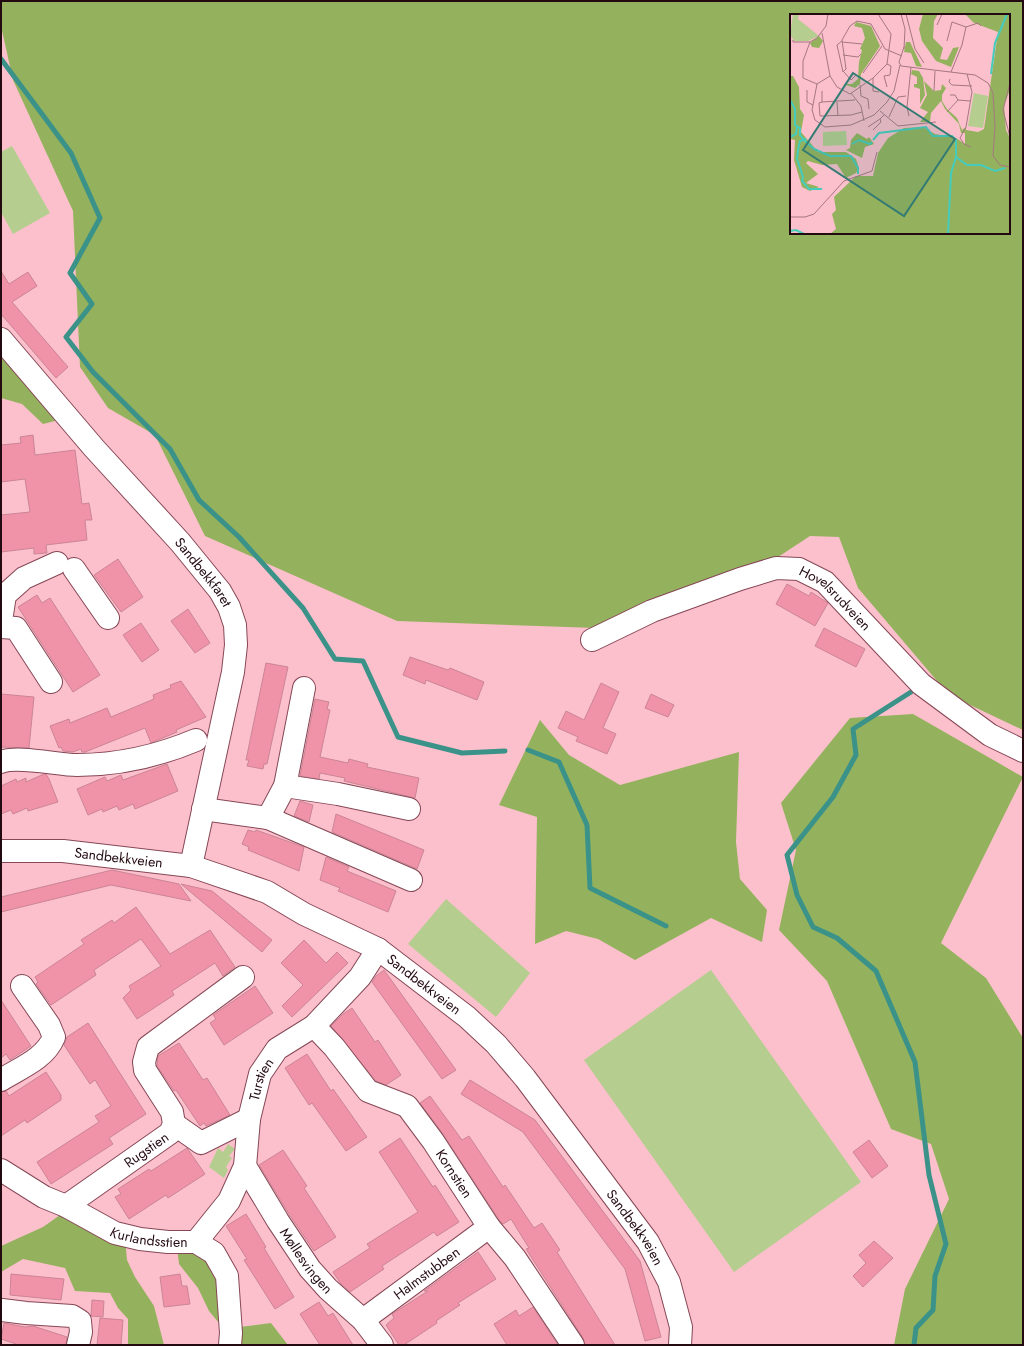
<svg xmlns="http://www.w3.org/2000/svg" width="1024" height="1346" viewBox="0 0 1024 1346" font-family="Jost,sans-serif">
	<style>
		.green { fill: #b5cd8e }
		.forest { fill: #94b25d; fill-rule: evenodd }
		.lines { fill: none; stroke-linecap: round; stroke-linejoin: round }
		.stream { stroke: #3b9289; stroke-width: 5 }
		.building { fill: #f092a8; stroke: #cb8595 }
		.minor-casing { stroke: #864756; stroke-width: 24 }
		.minor { stroke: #fff; stroke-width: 22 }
		.labels { text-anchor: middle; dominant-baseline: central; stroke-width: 4; stroke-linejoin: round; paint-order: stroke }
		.street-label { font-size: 14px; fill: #230a11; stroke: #fcc0cc }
		.inset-river { fill: none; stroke: #45ccbd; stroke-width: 2 }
		.inset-road { fill: none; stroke: #a57781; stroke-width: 1 }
		.view { fill: #347b73; fill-opacity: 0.15; stroke: #347b73; stroke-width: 2 }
		.inset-edge { fill: none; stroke: #230a11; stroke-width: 2 }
	</style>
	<rect width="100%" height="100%" fill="#fcc0cc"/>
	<path class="green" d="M12,146L50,213L13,234L1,212V152Z
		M446,899L530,973L496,1017L408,944Z
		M711,970L861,1182L734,1272L584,1060Z
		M228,1144L235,1149L229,1156L232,1158L226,1167L228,1170L224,1178L209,1167L218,1148L223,1152Z"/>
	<path class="forest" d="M1,1H1023V730L949,695L858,588L839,537L810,536L775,559L596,628L397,621L205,536L155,435L108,408L80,367L73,211L13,80L1,26ZM791,15H1009V233H791Z
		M1,351L54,413L55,421L43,424L22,404L1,398Z
		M913,714L1023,777L941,943L986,978L1023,1038V1345H894L905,1289L949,1199L931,1144L891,1129L827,981L779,930L796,850L781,803L850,718Z
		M540,720L569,755L620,785L739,752L736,842L740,879L767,910L762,942L711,918L635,960L598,939L566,931L535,944L537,817L499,805Z
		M60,1215L125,1237L127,1260L135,1277L154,1306L164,1345H128V1319L118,1308L110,1293L75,1291L65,1268L23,1259L1,1272V1246L43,1227Z
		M177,1247L207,1252L219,1277L227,1324L219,1323L209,1311L198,1288L179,1264Z
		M271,1323L288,1345H239L240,1327Z"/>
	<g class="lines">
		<path class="stream" d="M1,59L71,153L100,218L70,273L92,304L66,337L93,372L170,449L199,500L239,537L303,608L335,659L363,661L398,737L462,753L505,751
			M911,692L853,729L856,755L833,797L787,855L797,895L813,927L837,938L876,971L915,1062L929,1175L946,1244L935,1276L933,1310L916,1328L914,1345
			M528,750L559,762L587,825L590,888L666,926"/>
	</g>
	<path class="building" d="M1,271L9,284L28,272L37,286L12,302L68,367L56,378L1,314Z
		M33,435L35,455L75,450L82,504L89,503L92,520H85L87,540L46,545L47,553L34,554V548L1,552V515L30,512L25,479L1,482V445L21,443L20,437Z
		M118,559L143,597L121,612L94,575Z
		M787,584L809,596L811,592L828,603L815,626L776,604Z
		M37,595L42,603L50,598L100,675L73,692L18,607Z
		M188,609L210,643L195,653L171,621Z
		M141,623L159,650L142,662L123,635Z
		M824,628L865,649L856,667L815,646Z
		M410,657L448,670L450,668L484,682L477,700L426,680L425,684L403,675Z
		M266,663L288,667L267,764H264L263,769L247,766L249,760H246Z
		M181,681L206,717L176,730L177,732L151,743L145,728L85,752H82L81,749L73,752L63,751L61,747L59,748L50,726L69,719L70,723L107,708L111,717L154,699L153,695L171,688L170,685Z
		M601,683L619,692L603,728L616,734L607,754L576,741L578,737L558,728L566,711L584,720Z
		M1,694L34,697L29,748L1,747Z
		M651,694L674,705L668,717L645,708Z
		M315,699L329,702L327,709L330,710L320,757L348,763L349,759L368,764L367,767L419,778L415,798L344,781L345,778L320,773L319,779L300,776Z
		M167,764L178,791L135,809L133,804L119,810L117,806L103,812L102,809L88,815L77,789L105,777L107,781L121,775L123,780Z
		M44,774H46L49,779L58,802L28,811L27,808L13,814L11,810L1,814V786L16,779L17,782L26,778V782Z
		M300,801L313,805L309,822L294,816Z
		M336,814L424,850L417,869L332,832Z
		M248,830L255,832L256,830L304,847L299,871L248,850L249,847L242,844Z
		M326,857L349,867L347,871L396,891L388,912L338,891L340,888L320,880Z
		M112,870L179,884L191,901L111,885L1,912V897Z
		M181,884L212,891L272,940L262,952Z
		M136,907L170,954L210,930L235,967L223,976L215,963L172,991L174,995L137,1019L123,998L131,990L129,986L161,966L141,939L94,970L96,975L51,1005L36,984L38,982L35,977L84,944L81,940L112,920L114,923Z
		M304,940L326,963L337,952L348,963L292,1017L282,1006L303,985L281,963Z
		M384,970L456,1070L442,1079L372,982L376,976Z
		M255,986L273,1013L224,1045L210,1023L216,1019L213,1015Z
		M1,1000L31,1046L10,1060L6,1054L1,1058Z
		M352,1008L375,1042L378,1040L401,1075L386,1085L376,1081L331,1026L343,1014Z
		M88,1023L146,1114L109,1138L113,1144L51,1184L37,1162L99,1122L95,1116L111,1106L95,1080L90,1084L64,1045L67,1037Z
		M179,1043L203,1080L207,1078L230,1115L206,1126L204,1123L200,1126L176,1090L174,1091L157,1066L158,1056Z
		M307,1054L331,1091L333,1089L367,1137L346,1151L312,1103L309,1105L285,1068Z
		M46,1072L61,1095V1100L27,1123L25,1120L1,1136V1092L6,1091L9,1096Z
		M470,1080L535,1120L640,1261L661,1337L645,1341L625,1269L523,1132L461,1094Z
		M430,1096L462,1140L469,1136L503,1187L505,1185L534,1228L542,1223L560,1250L557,1252L615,1345H585L583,1338L526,1249L529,1248L511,1219L503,1224L499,1220L443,1134L420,1103Z
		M400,1138L433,1187L435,1185L459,1222L437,1236L434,1232L382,1266L384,1269L350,1292L341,1284L333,1272L370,1248L367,1244L418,1212L379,1152Z
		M869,1140L888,1166L872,1178L853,1152Z
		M187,1148L205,1174L168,1198L166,1195L129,1219L115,1197L121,1194L118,1189L149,1169L151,1171Z
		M283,1150L307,1186L304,1188L336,1237L314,1251L289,1214L259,1165Z
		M246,1214L266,1247L264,1248L294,1297L275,1309L244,1260L247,1259L226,1226Z
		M874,1241L893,1258L863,1287L853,1276L866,1263L859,1255Z
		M478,1252L496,1279L458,1303L460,1305L436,1321L437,1323L404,1345H399L386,1325L394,1318L392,1314L428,1291H424Z
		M11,1274L64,1279L61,1300L10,1295Z
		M180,1274L182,1286H187L190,1304L164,1307L160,1277Z
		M92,1300L104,1301L103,1317L91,1316Z
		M319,1302L328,1316L333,1313L353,1345H320L300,1314Z
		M533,1307L558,1345H507L494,1324L516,1310L519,1316Z
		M100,1318L123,1320L121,1345H97Z
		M4,1323L25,1327L33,1326L67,1337L66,1345H19L1,1339Z"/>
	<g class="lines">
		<defs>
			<g id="minor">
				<path id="s1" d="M1,339L94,448L180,542L220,591L229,607L235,625L236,645L233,672L191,866"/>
				<path d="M74,569L108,618"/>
				<path d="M1,621L5,595L24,578L57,563"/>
				<path d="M1,627L16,628L51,682"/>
				<path id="s2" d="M592,640L652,611L740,579L776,568L799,569L825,582L921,684L990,735L1023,751"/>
				<path d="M1,762C17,755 58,765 77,765C120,765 158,756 196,740"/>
				<path d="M285,786L338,794L409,809"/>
				<path d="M203,809L268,818L285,786L304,688"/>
				<path d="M268,818L411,880"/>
				<path id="s3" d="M1,851H63L191,866L267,892L304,914L378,949L467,1017L496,1044L525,1078L648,1242L669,1282L681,1327L680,1345"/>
				<path id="s4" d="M314,1026L334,1047L368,1091L407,1106L433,1141L489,1227L515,1258L573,1345"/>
				<path d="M1,1080C20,1068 45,1059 54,1037L49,1025L22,986"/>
				<path d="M174,1124L201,1143L249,1119"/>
				<path id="s5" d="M245,1166L278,1221L310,1269L328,1289L363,1320L382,1345"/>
				<path id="s6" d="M1,1170L44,1197L66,1206L115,1233L140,1239L168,1242H196L214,1253L227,1276L231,1333L230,1345"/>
				<path id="s7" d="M66,1206L170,1133L174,1124L172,1112L145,1070L144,1062L148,1047L243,977"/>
				<path id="s8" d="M196,1242L229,1201L245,1166L249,1119L260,1074L277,1049L314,1026L360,977L378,949"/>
				<path d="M2,1310L26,1313L72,1316L80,1321L81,1332L78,1345"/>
				<path id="s9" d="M363,1320L489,1227"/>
			</g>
		</defs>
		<use href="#minor" class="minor-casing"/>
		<use href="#minor" class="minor"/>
	</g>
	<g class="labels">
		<g class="street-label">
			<text stroke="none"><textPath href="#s1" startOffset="309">Sandbekkfaret</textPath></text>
			<text stroke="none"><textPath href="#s2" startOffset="268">Hovelsrudveien</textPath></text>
			<text stroke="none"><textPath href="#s3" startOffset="118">Sandbekkveien</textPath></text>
			<text stroke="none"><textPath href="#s3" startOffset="454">Sandbekkveien</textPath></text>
			<text stroke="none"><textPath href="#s8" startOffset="180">Turstien</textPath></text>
			<text stroke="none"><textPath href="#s7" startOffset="98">Rugstien</textPath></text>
			<text stroke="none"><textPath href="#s4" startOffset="209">Kornstien</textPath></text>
			<text stroke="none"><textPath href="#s3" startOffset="778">Sandbekkveien</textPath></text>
			<text stroke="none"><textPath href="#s6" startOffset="165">Kurlandsstien</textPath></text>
			<text stroke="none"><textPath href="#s5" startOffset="113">Møllesvingen</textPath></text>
			<text stroke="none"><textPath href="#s9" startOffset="79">Halmstubben</textPath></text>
		</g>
	</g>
	<g transform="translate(790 14)">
		<rect width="220" height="220" fill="#fcc0cc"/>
		<path d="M3,0H9L8,5L29,22L18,27H4L0,20ZM184,79L198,82L193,114L178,112ZM56,117L57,131L33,132V118Z" fill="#b5cd8e"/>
		<path d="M133,0H148L144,7L143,24L153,34L150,45L157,46L163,34L169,33L161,53L146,47L132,27L129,15ZM175,0H220V76L214,91L216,116L220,124V220H40L46,215L42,200L46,196L44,183L66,162H83L88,139L98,124L114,114L133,113L145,120L166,124L175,130V119H171L169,110L155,95L151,87L141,99L140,108H130L138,98L130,94L137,81L134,67L144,77L151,76L152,70L156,74L152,81V87L157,95L167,104L172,116L176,113V116L188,118L194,115L208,18L184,9ZM66,8L81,12L90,32L71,60L70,70L65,74L53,70H62L68,65L69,48L72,36L70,35L75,24L72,14L64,12ZM29,22L33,27L29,34L22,33L20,29ZM116,28H120L132,53L126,52L121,39L114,38ZM122,56L129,57L133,64L135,81L130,90V75L124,73V70H127V63L121,60ZM0,62H3L9,73L10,95L14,101L11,118L28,138H56L66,145L69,154L66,159L56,164L47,150L32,151L18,147L16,149L28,160L16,169L29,173L20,177L12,173L4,146L5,126L0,125ZM67,119L77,125L79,123L84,130L75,133L72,144L56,136L60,134L61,126Z" fill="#94b25d"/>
		<path class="inset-river" d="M201,60L205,29L217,0M0,86L5,95V111L10,114V121L14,126L24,135L40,142H61L68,154V160M0,123L6,120L7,113M16,125L10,127L8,136L7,145L13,163L12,167L19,175H32M83,126L89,119L136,113L143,122H162L166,126V143L161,159L158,220M62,130L69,126L80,130L82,128M166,143L177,151H191L205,157L215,154M0,217L6,216L14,220"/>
		<path class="inset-road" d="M111,0L115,15L114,35M116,0L125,35L134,49M147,11L152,0M176,13L188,9L191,12M3,26V28H20L27,24L36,12L38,0M52,27L47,31L53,58L56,55L52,26L60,12L67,7L81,10L95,35L112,42M157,27L162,8L176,13L172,31L161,58M20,28L13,47V64L27,70M52,28L72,30M114,33L109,48L111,52L185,61L198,69L203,79L205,113L203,142L210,151L220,153M53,41L68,43L71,40M54,58L61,66L66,61M73,59L92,32M177,60L182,78L176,113L170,124L174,130L181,133M40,62L47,73L60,80L83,64L97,50L101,20L88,0M83,64V77L89,78M160,65L159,68L162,71L182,72M220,69L213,96L220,123M27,70L22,96L25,106L35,113L61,111L84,101L97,88L104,77L110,51M27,70L40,62L32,19M70,71L71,82L78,85L79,95M97,73L94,62L100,61L101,52L97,50M17,76V88L23,91M32,77V88L65,86M144,77L145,57M61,79L71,92L74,107M160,81H165L168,86L180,87M32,88L29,89L30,102L61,101L72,98M47,88L48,102M90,97L108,112L146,108M157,98L168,86M119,102L117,93L121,53M99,103L108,83L116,82M78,113L90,105M83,116L91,108L90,105L94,101M0,203H15L24,200L54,167L82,157L87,138"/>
		<path class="view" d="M63,59L165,125L114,202L13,136Z"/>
		<rect width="220" height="220" class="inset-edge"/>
	</g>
	<rect width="1024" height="1346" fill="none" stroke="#230a11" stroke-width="4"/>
</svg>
